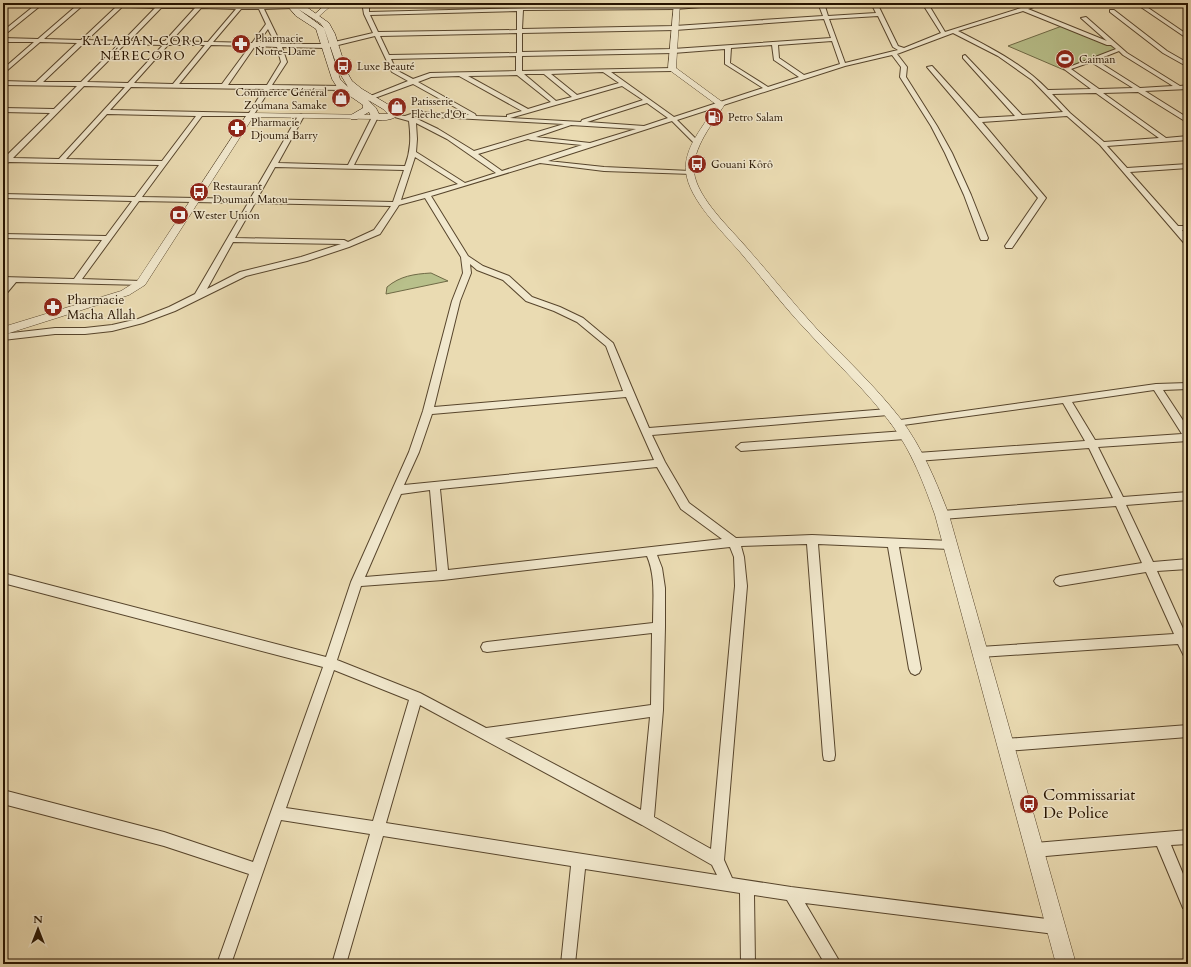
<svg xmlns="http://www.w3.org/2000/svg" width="1191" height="967" viewBox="0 0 1191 967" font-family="Cardo,serif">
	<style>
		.green { fill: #b8c08b; stroke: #6f6a46 }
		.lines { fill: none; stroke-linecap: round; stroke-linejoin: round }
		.minor-casing { stroke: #57452c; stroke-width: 2 }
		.tertiary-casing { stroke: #57452c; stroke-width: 1 }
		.secondary-casing { stroke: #261300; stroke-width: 1 }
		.minor { fill: #f1e8cd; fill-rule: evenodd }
		.tertiary { fill: #f1e8cd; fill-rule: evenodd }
		.secondary { fill: #f1e8cd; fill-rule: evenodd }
		.labels { text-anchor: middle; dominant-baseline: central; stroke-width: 3; stroke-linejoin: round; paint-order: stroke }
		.far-poi-label { font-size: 11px; fill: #261300; stroke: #f1e8cd; text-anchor: start }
		.far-quarter-label { font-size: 13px; letter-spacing: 1px; fill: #261300; stroke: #f1e8cd }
		.poi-label { font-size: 13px; fill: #261300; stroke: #f1e8cd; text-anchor: start }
		.near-poi-label { font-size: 16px; fill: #261300; stroke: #f1e8cd; text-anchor: start }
	</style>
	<rect width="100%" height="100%" fill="#eadbb2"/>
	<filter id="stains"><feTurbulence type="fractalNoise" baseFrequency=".005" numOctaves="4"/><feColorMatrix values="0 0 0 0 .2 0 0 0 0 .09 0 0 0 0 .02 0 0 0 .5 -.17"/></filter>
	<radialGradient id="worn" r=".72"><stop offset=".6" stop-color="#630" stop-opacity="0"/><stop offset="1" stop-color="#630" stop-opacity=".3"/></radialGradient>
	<path class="green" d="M1062,26L1119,48L1064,70L1008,46Z
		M431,273L448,281L386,294L387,287C400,276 414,274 431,273Z"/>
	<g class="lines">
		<defs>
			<path id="minor" d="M3,3L158,5L164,3V5H198L200,3H204V5L257,6L255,3H261L262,6L292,5L295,7L294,8L264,9L281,44H326L373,33L364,14L363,8L369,3H375L369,8V12L729,3L726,5L676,9L523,10L522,29L675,26L823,16L818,3H824L828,16L876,13L871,3H877L898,46L904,48L941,33L922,3L928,4L951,3L930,7L945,32L1037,3H1045L1028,9L1107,41L1081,18L1086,17L1127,53L1180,86L1188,85V89L1145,91L1188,118V123L1138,92L1103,93L1166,138L1188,136V140L1107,146L1127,168L1188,164V168L1130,172L1178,226H1188V230H1182L1188,237V244H1185L1100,145L1067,116L982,122L1046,198L1012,248H1006L1005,246L1038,198L927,67L932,66L979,118L1015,116L963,58V56L965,55L1022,115L1063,112L1032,80L998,56L953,33L897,54L907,67L906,77L937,126L952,153L971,195L988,238L987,240H981L980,238L964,195L945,153L931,126L900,77L901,67L892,55L845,66L677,120L699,142V144H695L672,121L548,161L604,167L690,171L693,173L692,174L604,171L540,163L431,196L468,256L483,266L509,276L532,297L560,307L583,318L613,343L649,428L888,409L891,410L893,412L891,414L888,415L652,435L665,462L689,503L736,538L812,535L950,541L954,542L955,545L954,548L950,549L899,547L921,669L919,673L915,675L911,673L909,669L888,547L818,544L835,755L834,760L829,761L824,760L823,755L807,544L741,546L744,557L747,586L724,860L732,878L791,887L1055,920L1060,922L1062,927L1060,932L1055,934L805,903L841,964H825L787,900L754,895L755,964H741L740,893L585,869L575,964H561L571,866L383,836L346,964H332L370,834L281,820L231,964H217L249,874L164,846L3,804V790L164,832L253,862L323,667L3,583V573L326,657L351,582L409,452L423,411L452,301L463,273L461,257L425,198L399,205L380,234L349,247L307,261L246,276L175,311L143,323L112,331L85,334H55L3,340V334L55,328H85L112,325L138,319L169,307L195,294L248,203L139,201L82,279L141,281H144V285L16,282L6,294H3V287L7,282L3,281V277L74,279L102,240L3,238V234L106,236L132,201L3,198V194L135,197L159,165L9,162L3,166V159L50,113L3,112V108L54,109L77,86L3,85V81L36,82L77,43L40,42L3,74V69L34,42H3V38L38,39L75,7L40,6L3,36V31L34,6H3ZM81,7H116L81,40L44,39ZM122,7L155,8L123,41L87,40ZM161,8H195L165,41H129ZM201,8L236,9L208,42L171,41ZM241,9H259L266,24L252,43L213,42ZM517,11V30L378,32L370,15ZM1023,11L1107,45H1111L1116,49L1064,69L1091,89L1048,90C1023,64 991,48 958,31ZM878,16L893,47L898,50L845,63L829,19ZM824,19L831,38L673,49L522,52V33L675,30ZM268,29L275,43H258ZM517,33V53L389,55L380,36ZM375,36L392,72L408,81L368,97V99H372L413,84L469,115L417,112L405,116L391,114V116L409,121C411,137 411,150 405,166L354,165L378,117L375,115L372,117L348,165L278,163L304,116L301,114L298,116L250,199L142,197L202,116H253L270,89L343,90L346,88L343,86L272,85L287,62L282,47L326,48ZM832,41L840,64L804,75L779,58L778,45ZM84,43L119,44L81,82H43ZM125,44L163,45L128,83L87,82ZM168,45H205L173,84L134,83ZM211,45L250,46L222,84H179ZM772,45L774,60L799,77L768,87L730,63L731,48ZM255,46L277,47L281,62L267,85H228ZM725,49V64L763,88L674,117L611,72L672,71L675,69L674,68L522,71V56L673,53ZM1119,51L1123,55L1173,86L1140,88L1096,60ZM516,56V71L430,73L413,79L396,70L391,59ZM1091,62L1133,88L1099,89L1071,69ZM603,72L619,83L577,95L551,74ZM524,74H544L572,97L556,101ZM517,75L551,102L528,109L468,76ZM459,76L522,111L507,115V117L476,116L475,114L418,82L431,77ZM84,86L125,87L59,159L13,158ZM622,86L643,100L582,120L581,122L510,118ZM131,87L264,89L249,113L110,110ZM1096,93L1159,138L1104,142L1070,113L1052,94ZM647,103L668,118L644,126L587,122ZM107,114L196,116L162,161L66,159ZM417,116L564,124L474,151L438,129L413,117ZM416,123L447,139L496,173L465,183L416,152L417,139ZM571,125L636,129L590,143L536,137ZM528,139L531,140L582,145L502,171L478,154ZM415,157L458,184L401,200ZM275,167L404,170L393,202L257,199ZM255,203L391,206L374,230L348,242L344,240L235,238ZM233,242L341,244L301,257L240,272L207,289ZM470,264L477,270L503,280L526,301L554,311L577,322L606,346L623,391L434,407L460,301L471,273ZM626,397L654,460L404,485L419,452L432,414ZM657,467L681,509L722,539L448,570L440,489ZM430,490L437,571L365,577L401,494ZM730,547L734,557L735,586L711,849L654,817L663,710L665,627V588L662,568L657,555ZM647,556C656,577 653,600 653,623L487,642L483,643L481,647L483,651L487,652L652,633L651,705L486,728L420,693L337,660L361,586L443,580ZM334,670L409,700L373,821L286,808ZM420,705L642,825L712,865L717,875L386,823ZM650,717L641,810L505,738Z
				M1135,3H1141L1188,35V39Z
				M1110,10H1114L1167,51L1188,63V67L1163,53L1110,12Z
				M1188,383V389L1163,390L1188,428V441L1098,447L1123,497L1188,492V500L1126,505L1153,562L1188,559V569L1157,571L1185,633L1188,634V657L1184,656L1178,644L980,657L976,656L974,652L976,648L980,647L1174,634L1146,572L1060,586L1056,584L1054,581L1056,578L1060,576L1142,563L1116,506L942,519L938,518L937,515L938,512L942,511L1113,498L1089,448L917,461L914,460L912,457L914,454L917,453L1085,441L1063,403L896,426L891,423L893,421L1156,384ZM1154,390L1182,434L1095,440L1072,402Z
				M905,431L910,435L905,439L741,451L736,447L741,443Z
				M1188,725V737L1005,751L1001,749L999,745L1001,741L1005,739Z
				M1188,830V844L1171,845L1188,886V910L1183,908L1157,846L1035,857L1030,855L1028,850L1030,845L1035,843Z"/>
			<path id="tertiary" d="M327,3H334L317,18H313V16Z
				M674,3H680L676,68L725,104C713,123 692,148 694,172C697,198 730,228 747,248C770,274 792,302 816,328C844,357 875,386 900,418C922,447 936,481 949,515L1076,964H1056L935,515C924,484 912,452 892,425C868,392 836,363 809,333C784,307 763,279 740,252C722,231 689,200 686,172C683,148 705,124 717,105L668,69Z
				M248,113L375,115L379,117L375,119L253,117L145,285L129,295L3,335V327L121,291L137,281Z"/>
			<path id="secondary" d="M285,3H301L329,23L335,34L347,72L352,81L362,89L389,105L398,115C392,121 380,121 372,119L369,112L357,119H351L349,117L351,115L363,108V105L337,87L332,79L316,29L296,16ZM298,9L320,23L324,28L339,72L348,87L340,79L324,28ZM368,100L383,109L388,114H379L376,108Z"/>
		</defs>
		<use href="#minor" class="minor-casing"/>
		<use href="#tertiary" class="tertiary-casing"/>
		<use href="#secondary" class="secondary-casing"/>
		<use href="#minor" class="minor"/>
		<use href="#tertiary" class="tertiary"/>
		<use href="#secondary" class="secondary"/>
	</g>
	<defs>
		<symbol id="pharmacy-disc" viewBox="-11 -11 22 22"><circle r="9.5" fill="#8f2418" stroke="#f1e8cd"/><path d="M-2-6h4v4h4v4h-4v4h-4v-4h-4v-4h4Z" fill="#fff"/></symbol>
		<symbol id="stadium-disc" viewBox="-11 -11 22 22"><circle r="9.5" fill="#8f2418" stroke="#f1e8cd"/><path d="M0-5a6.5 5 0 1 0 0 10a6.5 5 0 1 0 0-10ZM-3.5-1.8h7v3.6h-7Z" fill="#fff"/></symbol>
		<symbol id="bus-disc" viewBox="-11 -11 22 22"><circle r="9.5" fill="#8f2418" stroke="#f1e8cd"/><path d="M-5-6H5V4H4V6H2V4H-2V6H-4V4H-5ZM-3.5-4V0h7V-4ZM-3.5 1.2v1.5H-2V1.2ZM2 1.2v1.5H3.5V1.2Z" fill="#fff"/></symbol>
		<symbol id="shop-disc" viewBox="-11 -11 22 22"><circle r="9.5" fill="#8f2418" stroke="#f1e8cd"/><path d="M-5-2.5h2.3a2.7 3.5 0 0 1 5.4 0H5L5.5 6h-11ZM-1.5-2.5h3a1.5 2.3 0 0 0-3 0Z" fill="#fff"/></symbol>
		<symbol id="fuel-disc" viewBox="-11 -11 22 22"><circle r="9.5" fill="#8f2418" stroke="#f1e8cd"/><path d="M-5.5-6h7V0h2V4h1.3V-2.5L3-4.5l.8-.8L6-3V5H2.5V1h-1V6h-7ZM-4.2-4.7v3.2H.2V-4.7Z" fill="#fff"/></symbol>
		<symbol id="bank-disc" viewBox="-11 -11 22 22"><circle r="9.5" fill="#8f2418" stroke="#f1e8cd"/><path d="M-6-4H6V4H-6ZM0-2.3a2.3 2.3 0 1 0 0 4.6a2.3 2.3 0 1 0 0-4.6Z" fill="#fff"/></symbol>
	</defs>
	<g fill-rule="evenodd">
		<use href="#pharmacy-disc" x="230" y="33" width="22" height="22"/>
		<use href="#stadium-disc" x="1054" y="48" width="22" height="22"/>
		<use href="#bus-disc" x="332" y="55" width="22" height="22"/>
		<use href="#shop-disc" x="330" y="87" width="22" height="22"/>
		<use href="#shop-disc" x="386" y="96" width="22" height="22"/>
		<use href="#fuel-disc" x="703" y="106" width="22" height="22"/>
		<use href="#pharmacy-disc" x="226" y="117" width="22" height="22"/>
		<use href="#bus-disc" x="686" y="153" width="22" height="22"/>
		<use href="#bus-disc" x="188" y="181" width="22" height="22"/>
		<use href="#bank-disc" x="168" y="204" width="22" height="22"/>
		<use href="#pharmacy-disc" x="42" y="296" width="22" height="22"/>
		<use href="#bus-disc" x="1018" y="793" width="22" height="22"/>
	</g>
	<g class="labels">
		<g class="far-poi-label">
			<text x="255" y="38">Pharmacie<tspan x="255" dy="13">Notre-Dame</tspan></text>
			<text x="1079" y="59">Caiman</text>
			<text x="357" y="66">Luxe Beauté</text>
			<text x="327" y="92" text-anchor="end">Commerce Général<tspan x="327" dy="13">Zoumana Samake</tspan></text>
			<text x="411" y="101">Patisserie<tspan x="411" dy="13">Flèche d'Or</tspan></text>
			<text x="728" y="117">Petro Salam</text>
			<text x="251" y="122">Pharmacie<tspan x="251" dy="13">Djouma Barry</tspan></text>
			<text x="711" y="164">Gouani Kôrô</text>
			<text x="213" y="186">Restaurant<tspan x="213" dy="13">Douman Matou</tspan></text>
			<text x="193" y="215">Wester Union</text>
		</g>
		<g class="far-quarter-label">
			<text x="143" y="41">KALABAN CORO<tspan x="143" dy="15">NÉRECORO</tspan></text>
		</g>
		<g class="poi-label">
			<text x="67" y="300">Pharmacie<tspan x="67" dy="15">Macha Allah</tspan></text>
		</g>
		<g class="near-poi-label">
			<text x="1043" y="795">Commissariat<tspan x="1043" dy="18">De Police</tspan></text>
		</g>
	</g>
	<rect width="1191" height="967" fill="none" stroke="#eadbb2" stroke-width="16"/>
	<rect x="4" y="4" width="1183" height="959" fill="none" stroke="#261300" stroke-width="2"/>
	<rect x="8" y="8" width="1175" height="951" fill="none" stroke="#261300"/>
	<g transform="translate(38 929)" stroke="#f1e8cd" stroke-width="3" paint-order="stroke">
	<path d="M0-3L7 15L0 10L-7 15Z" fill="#261300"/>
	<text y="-6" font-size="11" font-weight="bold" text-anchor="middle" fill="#261300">N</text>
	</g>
	<rect width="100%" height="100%" filter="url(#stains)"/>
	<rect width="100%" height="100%" fill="url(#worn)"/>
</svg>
